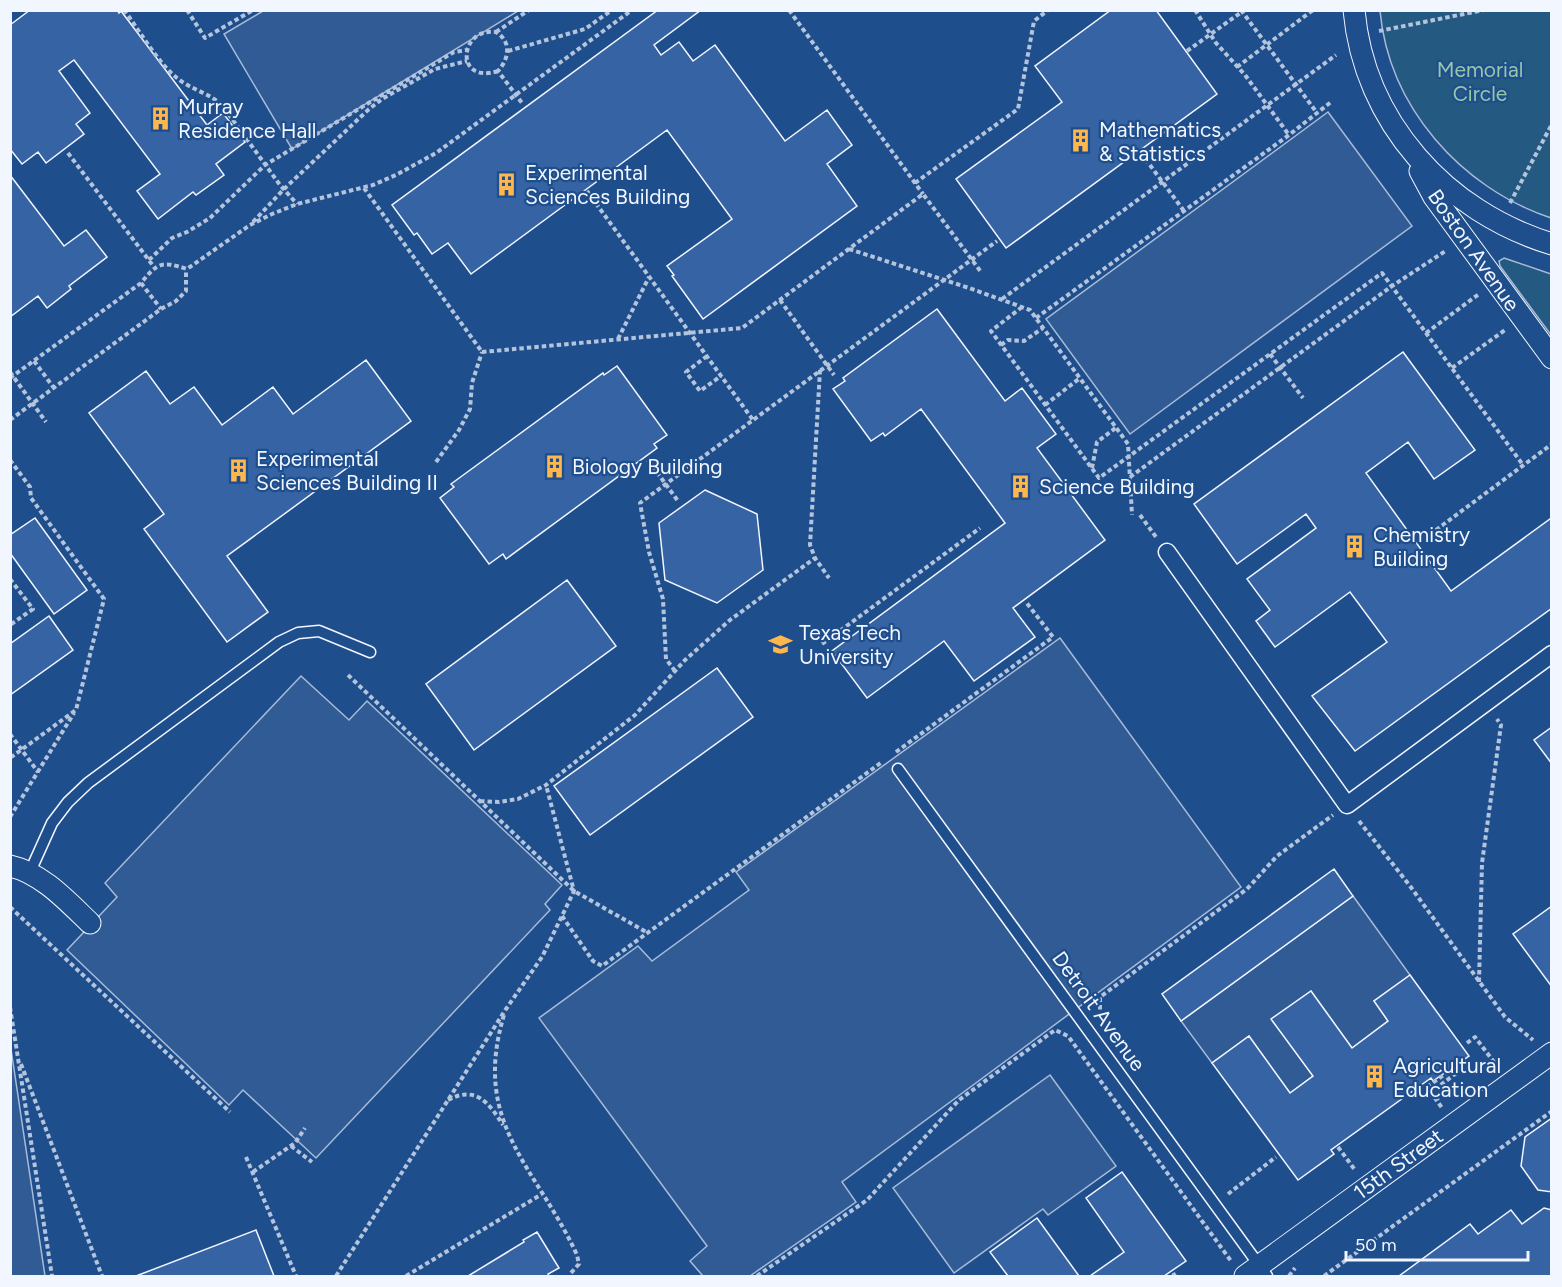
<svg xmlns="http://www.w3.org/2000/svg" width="1562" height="1287" viewBox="0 0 1562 1287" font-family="Figtree,sans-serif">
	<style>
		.green { fill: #245a82; stroke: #a8bbd7; stroke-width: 1.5 }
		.parking { fill: #305b95; stroke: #a8bbd7; stroke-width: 1.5 }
		.building { fill: #3563a3; stroke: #f2f6ff; stroke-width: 1.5 }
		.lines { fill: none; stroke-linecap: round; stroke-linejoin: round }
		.service-casing { stroke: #f2f6ff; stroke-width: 13 }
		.pedestrian-casing { stroke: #f2f6ff; stroke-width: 19 }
		.minor-casing { stroke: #f2f6ff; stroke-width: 23 }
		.path { stroke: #b3c4dc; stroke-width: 4; stroke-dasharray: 4.5 3; stroke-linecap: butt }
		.service { stroke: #1f4e8c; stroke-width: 10 }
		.pedestrian { stroke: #1f4e8c; stroke-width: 16 }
		.minor { stroke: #1f4e8c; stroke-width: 21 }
		.labels { text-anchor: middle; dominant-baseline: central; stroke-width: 4.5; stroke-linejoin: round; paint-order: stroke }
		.park-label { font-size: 21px; fill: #97c8a6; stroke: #1f4e8c }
		.poi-label { font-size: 21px; fill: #f2f6ff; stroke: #1f4e8c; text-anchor: start }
		.street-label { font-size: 21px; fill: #f2f6ff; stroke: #1f4e8c }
	</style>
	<rect width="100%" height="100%" fill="#1f4e8c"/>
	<path class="green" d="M1380,11H1551V218C1461,188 1389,107 1380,11Z
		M1504,258L1551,274V335L1500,266L1499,261Z"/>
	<path class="parking" d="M263,11V10L518,11L292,149L224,34Z
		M1328,112L1412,226L1130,434L1046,319Z
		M1060,638L1241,887L842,1182L856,1202L750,1276H703L690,1261L707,1246L539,1018L638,946L652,961L749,890L736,872Z
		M301,676L349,720L367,701L562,885L545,904L550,910L316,1158L243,1090L229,1105L67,950L117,897L105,883Z
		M1353,896L1410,975L1374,1001L1388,1021L1352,1048L1311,991L1272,1019L1313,1076L1290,1093L1249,1036L1212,1063L1181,1021Z
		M11,1049L45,1276H11Z
		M1050,1075L1116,1166L1048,1215L1043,1209L954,1273L893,1188Z"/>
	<path class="building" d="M30,10H117L119,13L121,11L207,125L223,113L245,142L216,164L224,175L196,195L193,192L158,219L137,191L160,174L74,60L59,71L90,113L76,124L84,134L46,163L38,152L22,164L10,149V25Z
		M658,10H701L654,45L661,55L679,42L693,61L715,45L785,141L827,110L852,145L827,164L857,206L703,319L672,276L674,275L667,266L732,219L667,130L471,274L448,243L432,254L417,233L414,235L392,205Z
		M1111,10H1156L1217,94L1006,248L956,179L1062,102L1035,66Z
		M10,175L64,246L86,230L107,257L69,286L71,289L47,308L38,296L10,317Z
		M937,309L1005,401L1022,388L1056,434L1037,448L1105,540L1013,608L1035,637L974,681L944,641L867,698L832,651L1005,523L921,409L885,436L883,433L871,441L833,389L845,381L843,378Z
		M1403,352L1475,450L1434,479L1408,442L1366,473L1451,591L1550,519L1552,521V608L1355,751L1312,696L1387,642L1350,592L1275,647L1256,621L1270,610L1247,579L1316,528L1306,514L1237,564L1194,504Z
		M366,360L411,421L227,556L268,612L227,642L144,529L164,514L89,413L146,371L170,404L194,387L222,425L273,387L293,414Z
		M617,366L667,435L654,444L657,448L506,559L503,554L489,564L440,498L454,487L451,484L603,373L604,375Z
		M705,490L757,514L763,570L717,603L665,580L659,523Z
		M35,518L87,590L54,614L10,553V535Z
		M567,580L616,646L474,750L426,684Z
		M49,616L73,650L10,695V644Z
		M717,668L753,717L590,835L554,786Z
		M1552,727V764L1534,740Z
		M1334,869L1353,896L1181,1021L1162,994Z
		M1552,906V987L1513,934Z
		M1410,975L1469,1056L1433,1081L1431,1078L1331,1150L1334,1154L1298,1180L1212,1063L1249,1036L1290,1093L1313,1076L1271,1019L1311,991L1352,1048L1388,1021L1374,1001Z
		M1552,1118V1192L1538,1190L1521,1166L1525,1137Z
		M1122,1172L1186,1261L1164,1276H1090L1124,1252L1086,1198Z
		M1544,1208L1552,1210V1276H1399L1470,1224L1478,1234L1511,1210L1522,1224Z
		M1037,1218L1079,1276H1008L990,1252Z
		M256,1230L274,1276H136Z
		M537,1232L559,1268L548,1274L549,1276H468L524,1242L523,1240Z"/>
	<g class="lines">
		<defs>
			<path id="service" d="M898,769L1267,1276
				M29,874L52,823L68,802L88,783L279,642L298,633L319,631L370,652"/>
			<path id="pedestrian" d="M1167,552L1347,805L1552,654"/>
			<path id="minor" d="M1354,10C1364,122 1446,212 1552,244
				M1420,171L1434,197L1552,358
				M10,866C42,873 68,902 90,923
				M1245,1276L1552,1053"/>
		</defs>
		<use href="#service" class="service-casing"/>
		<use href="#pedestrian" class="pedestrian-casing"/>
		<use href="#minor" class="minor-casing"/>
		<path class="path" d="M124,10C139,30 158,63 177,78C190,89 209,93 222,105L280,185L297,204
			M187,10L205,38L253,10
			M789,10L923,194
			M1195,10L1216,43L1245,75L1289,135
			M1241,10L1317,113
			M1379,31L1484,10
			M496,32L529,10
			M508,51L585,29L612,10
			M1187,51L1243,11
			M1237,67L1313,10
			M498,71C454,85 459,27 496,32C512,42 509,59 498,71L522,103
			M68,153L154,267
			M1141,153L1184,211
			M915,183L1018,109L1034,21L1048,10
			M364,188L482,352
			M587,191L753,420
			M1510,203L1552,124
			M253,222L284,189L368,110L382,99L435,69L467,61
			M849,249L969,288L1030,310L1128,444L1132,515
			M149,260L172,238L187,232L210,218L265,165L454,52L467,50
			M141,283L161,309
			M1002,299L1336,55
			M780,300L834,375
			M1022,307L991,331L1099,478L1382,273L1523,465
			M1036,318L1289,135L1331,102
			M1426,333L1479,294
			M618,339L649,277
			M1001,345L1008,340L1024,341L1043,328
			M482,352L742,328L923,194L981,272
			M1270,354L1303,398
			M707,356L686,372L700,391L721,376
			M34,361L54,388
			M1452,368L1505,330
			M820,370L810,545L815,558L829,578
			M10,372L46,422
			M10,378L141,283C158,262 162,261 187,269L250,225L272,214L297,204L373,185L396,175L436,153L632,10
			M1045,405L1080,378
			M10,420L161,309L176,301L186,291V270
			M10,460L30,487L31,498L104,599L76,710L10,758
			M648,460L678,501
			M436,462L459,430L470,409L472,383L482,352
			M1092,468L1097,442L1117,427
			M1130,477L1392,286L1447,250
			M1140,515L1156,537
			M1436,530L1552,444
			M10,579L33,609L10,625
			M822,644L980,528
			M675,671L666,659L663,599L649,552L640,503L997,241
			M348,675L574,891L648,933
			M10,734L38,772
			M896,752L1053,637L1026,602
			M480,801L499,802L518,799L546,785L635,715L685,660L730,620L815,558
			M10,817L74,713
			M1359,821L1410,886L1505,1017L1533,1040
			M10,907L230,1112
			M562,916L593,961L602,966L882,762
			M1479,982L1482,863L1501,725L1497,719
			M10,1007L52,1276
			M504,1015C471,1124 536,1166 577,1255L579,1264L570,1274V1276
			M1100,1017V997L1247,889L1277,856L1333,815
			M1467,1043L1475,1037L1497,1066
			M21,1064L102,1276
			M1426,1085L1442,1108
			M1427,1087L1456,1066L1459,1071L1438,1087L1443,1094L1437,1099
			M448,1100C476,1085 489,1103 503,1125
			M291,1146L312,1162
			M1338,1147L1355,1170
			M246,1157L296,1276
			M253,1172L295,1143L305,1128
			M1228,1194L1276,1157
			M1173,1273L1175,1276
			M336,1276L506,1009L542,957L574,891L546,785
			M406,1276L542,1194
			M757,1276L867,1200L959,1100L1055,1030L1068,1036L1231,1261
			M1289,1276L1295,1268
			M1324,1276L1552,1111"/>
		<use href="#service" class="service"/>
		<use href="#pedestrian" class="pedestrian"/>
		<use href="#minor" class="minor"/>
	</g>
	<defs>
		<symbol id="building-bare" viewBox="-9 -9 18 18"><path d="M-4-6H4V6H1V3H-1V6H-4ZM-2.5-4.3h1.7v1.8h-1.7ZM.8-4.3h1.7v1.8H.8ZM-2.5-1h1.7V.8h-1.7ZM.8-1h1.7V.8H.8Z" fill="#ffb74d" stroke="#1f4e8c" stroke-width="2.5" paint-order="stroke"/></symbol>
		<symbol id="university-bare" viewBox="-9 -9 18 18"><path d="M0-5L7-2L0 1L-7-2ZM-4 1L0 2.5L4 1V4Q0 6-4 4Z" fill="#ffb74d" stroke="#1f4e8c" stroke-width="2.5" paint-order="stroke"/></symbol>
	</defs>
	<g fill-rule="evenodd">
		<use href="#building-bare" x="144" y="102" width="33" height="33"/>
		<use href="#building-bare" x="1064" y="124" width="33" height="33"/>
		<use href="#building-bare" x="490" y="168" width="33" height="33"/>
		<use href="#building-bare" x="538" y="450" width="33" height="33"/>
		<use href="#building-bare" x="222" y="454" width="33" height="33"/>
		<use href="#building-bare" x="1004" y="470" width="33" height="33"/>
		<use href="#building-bare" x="1338" y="530" width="33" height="33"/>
		<use href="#university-bare" x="764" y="628" width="33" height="33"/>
		<use href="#building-bare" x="1358" y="1060" width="33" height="33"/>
	</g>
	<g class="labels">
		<g class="park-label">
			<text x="1480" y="69">Memorial<tspan x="1480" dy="24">Circle</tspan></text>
		</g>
		<g class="poi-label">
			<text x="178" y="106">Murray<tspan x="178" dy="24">Residence Hall</tspan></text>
			<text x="1099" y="129">Mathematics<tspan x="1099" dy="24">&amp; Statistics</tspan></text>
			<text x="525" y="172">Experimental<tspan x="525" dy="24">Sciences Building</tspan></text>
			<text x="256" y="458">Experimental<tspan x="256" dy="24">Sciences Building II</tspan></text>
			<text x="572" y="466">Biology Building</text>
			<text x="1039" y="486">Science Building</text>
			<text x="1373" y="534">Chemistry<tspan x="1373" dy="24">Building</tspan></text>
			<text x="799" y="632">Texas Tech<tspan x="799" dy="24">University</tspan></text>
			<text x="1393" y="1065">Agricultural<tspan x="1393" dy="24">Education</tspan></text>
		</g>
		<g class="street-label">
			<text transform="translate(1474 250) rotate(55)">Boston Avenue</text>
			<text transform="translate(1099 1011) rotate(54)">Detroit Avenue</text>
			<text transform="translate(1398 1164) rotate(-36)">15th Street</text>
		</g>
	</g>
	<rect width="1562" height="1287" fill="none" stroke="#f2f6ff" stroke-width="24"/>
	<path d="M1346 1251v9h182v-9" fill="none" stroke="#f2f6ff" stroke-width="3"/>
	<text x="1355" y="1251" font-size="18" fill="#f2f6ff" stroke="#1f4e8c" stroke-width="4.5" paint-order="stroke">50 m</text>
</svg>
